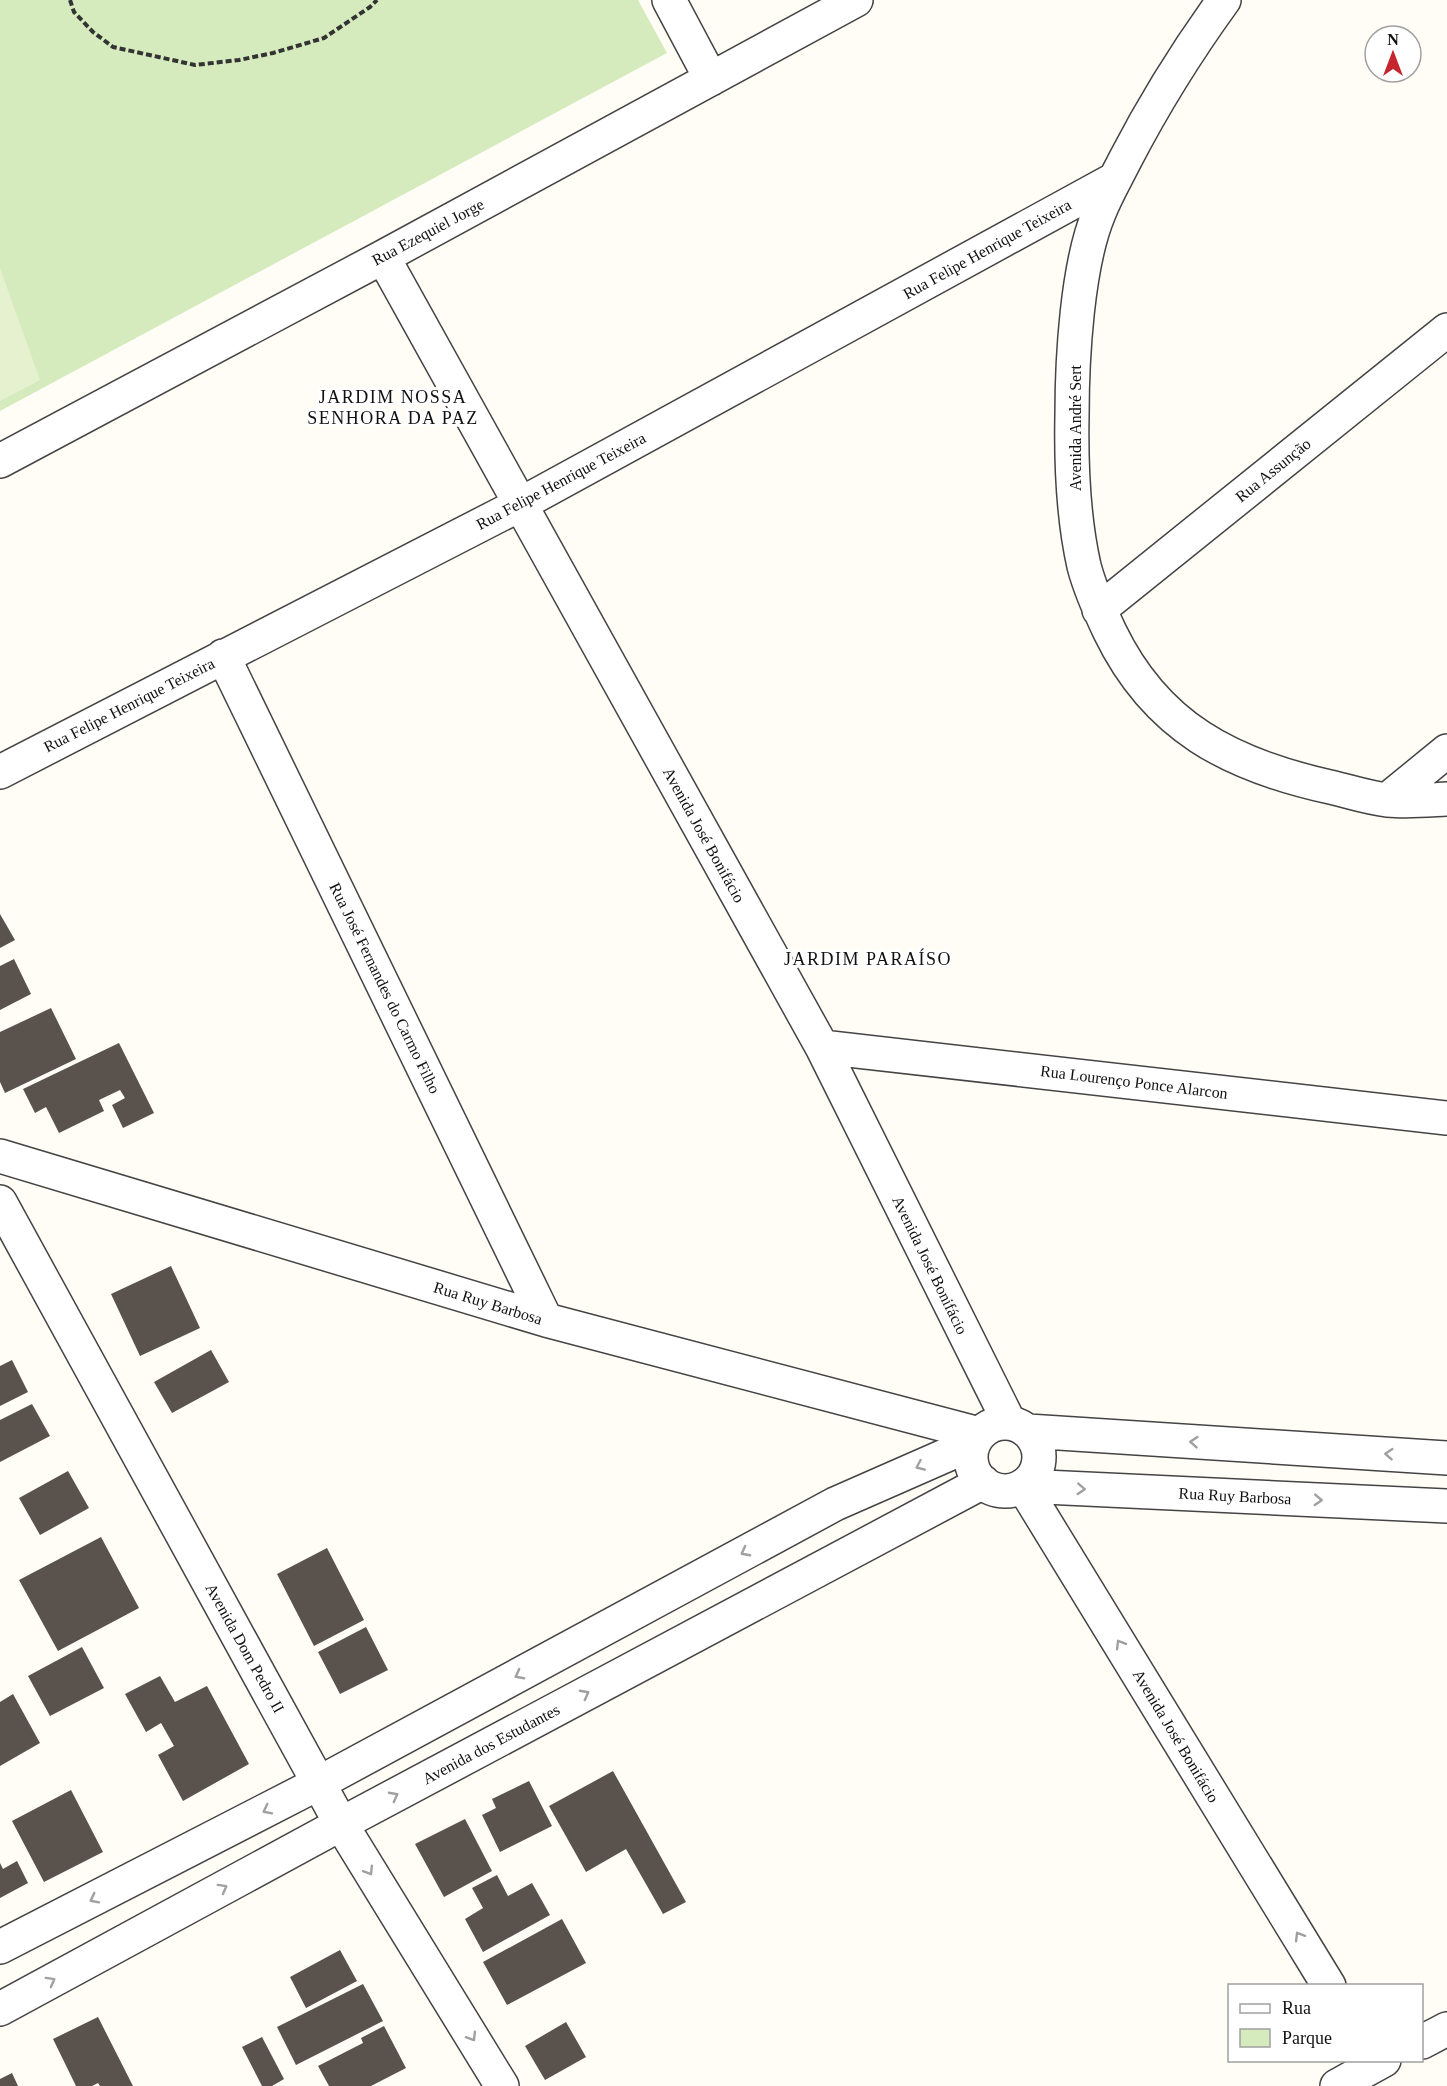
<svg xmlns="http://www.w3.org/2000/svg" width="1447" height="2086" viewBox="0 0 1447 2086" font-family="Georgia,serif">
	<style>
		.green { fill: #d5ebbd }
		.pitch { fill: #e6f2cf }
		.building { fill: #5a524d }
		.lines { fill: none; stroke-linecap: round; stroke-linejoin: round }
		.minor-casing { stroke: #444; stroke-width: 36 }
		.tertiary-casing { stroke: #444; stroke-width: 36 }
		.path { stroke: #333; stroke-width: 4; stroke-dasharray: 6 3; stroke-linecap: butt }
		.minor { stroke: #fff; stroke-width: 33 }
		.tertiary { stroke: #fff; stroke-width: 33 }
		.oneway { stroke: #a0a0a0 }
		.labels { text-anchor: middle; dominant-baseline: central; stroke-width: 6; stroke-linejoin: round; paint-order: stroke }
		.street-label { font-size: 16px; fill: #111; stroke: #fff }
		.neighbourhood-label { font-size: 18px; letter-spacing: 1.5px; fill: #111; stroke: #fff }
	</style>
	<rect width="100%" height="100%" fill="#fffdf5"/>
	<path class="green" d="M0,0H638L667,53L0,411Z"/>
	<path class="pitch" d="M0,268L40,380L0,401Z"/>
	<path class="building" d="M0,914L15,940L0,948Z
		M14,959L31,994L0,1010V966Z
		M51,1008L76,1059L5,1093L0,1082V1032Z
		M119,1043L154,1113L123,1128L112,1105L125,1098L120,1090L99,1100L104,1111L59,1133L46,1107L35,1113L23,1089Z
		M171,1266L200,1328L140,1356L111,1294Z
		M211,1350L229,1382L172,1413L154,1382Z
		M12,1360L28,1392L0,1406V1366Z
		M32,1404L50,1436L0,1462V1420Z
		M68,1471L89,1508L40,1535L19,1498Z
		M101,1537L139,1608L58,1651L19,1580Z
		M327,1548L364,1620L314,1646L277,1574Z
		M366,1627L388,1670L340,1694L318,1652Z
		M82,1647L104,1688L50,1716L28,1676Z
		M160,1676L175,1702L207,1686L249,1764L183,1801L158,1755L174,1746L161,1723L146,1732L125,1694Z
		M13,1694L40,1743L0,1766V1702Z
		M613,1771L686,1902L663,1914L626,1849L586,1872L549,1806Z
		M529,1781L552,1826L500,1852L482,1815L496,1808L492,1799Z
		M71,1790L103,1852L44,1882L12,1821Z
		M465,1819L492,1871L444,1897L415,1844Z
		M17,1861L28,1883L0,1898V1863L3,1869Z
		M497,1875L508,1896L532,1883L550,1915L483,1952L465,1919L483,1908L472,1888Z
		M562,1919L586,1963L507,2005L483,1962Z
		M340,1950L357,1981L306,2008L290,1977Z
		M363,1984L383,2021L296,2065L277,2027Z
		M98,2017L133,2086H100L98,2083L92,2086H76L53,2039Z
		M566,2022L586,2057L545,2080L525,2046Z
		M384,2026L406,2068L371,2086H329L318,2066L363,2043L361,2038Z
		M262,2037L284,2079L272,2086H262L242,2047Z
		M12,2073L18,2086H0V2079Z"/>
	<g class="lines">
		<defs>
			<path id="minor" d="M669,0L711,79
				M1224,0C1187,51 1154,104 1125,160C1116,178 1106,195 1099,213C1077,265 1072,359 1072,416C1071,467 1073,517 1084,566C1090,589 1100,611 1110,632C1156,727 1230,765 1330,787C1348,791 1368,798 1388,800C1407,802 1428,800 1447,799
				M383,257L822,1047L1009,1422
				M0,461L383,257L856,0
				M1099,610L1447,330
				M223,656L546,1320
				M0,772L519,505L1115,179
				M1387,800L1447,751
				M822,1047L1447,1118
				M0,1156L546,1320L979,1434
				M0,1202L341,1824L502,2086
				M1023,1486L1329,1986
				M1422,2042L1447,2029
				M1337,2086L1384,2060"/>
			<path id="tertiary" d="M971 1457a34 34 0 1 1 68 0a34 34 0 1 1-68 0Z
				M1028,1431L1447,1458
				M1023,1486L1447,1506
				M0,1947L319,1783L835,1504L974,1443
				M0,2009L341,1824L983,1482"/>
		</defs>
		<use href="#minor" class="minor-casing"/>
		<use href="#tertiary" class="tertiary-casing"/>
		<path class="path" d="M70,0L74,12L93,32L113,47L195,65L239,60L273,53L324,38L370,7L377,0"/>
		<use href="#minor" class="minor"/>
		<use href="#tertiary" class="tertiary"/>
	</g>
	<defs><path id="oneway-chevron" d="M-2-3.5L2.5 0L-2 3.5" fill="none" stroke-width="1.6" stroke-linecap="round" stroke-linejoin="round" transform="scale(1.5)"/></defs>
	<g class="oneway">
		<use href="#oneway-chevron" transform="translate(1194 1442) rotate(-176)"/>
		<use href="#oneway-chevron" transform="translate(1389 1454) rotate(-176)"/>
		<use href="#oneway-chevron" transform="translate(920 1466) rotate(156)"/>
		<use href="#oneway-chevron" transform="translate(1081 1489) rotate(3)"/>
		<use href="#oneway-chevron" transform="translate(1318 1500) rotate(3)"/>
		<use href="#oneway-chevron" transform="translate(745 1552) rotate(152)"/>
		<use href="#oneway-chevron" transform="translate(1120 1644) rotate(-121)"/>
		<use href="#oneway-chevron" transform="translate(519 1675) rotate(152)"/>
		<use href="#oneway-chevron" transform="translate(585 1694) rotate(-28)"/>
		<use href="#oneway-chevron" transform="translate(394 1796) rotate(-28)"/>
		<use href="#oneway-chevron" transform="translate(267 1810) rotate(153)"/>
		<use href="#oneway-chevron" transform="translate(369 1871) rotate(58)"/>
		<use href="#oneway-chevron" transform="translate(223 1888) rotate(-29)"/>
		<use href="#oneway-chevron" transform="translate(94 1899) rotate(153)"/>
		<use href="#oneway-chevron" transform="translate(1299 1936) rotate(-121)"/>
		<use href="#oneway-chevron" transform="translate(51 1981) rotate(-29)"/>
		<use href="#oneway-chevron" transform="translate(472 2037) rotate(58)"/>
	</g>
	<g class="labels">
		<g class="street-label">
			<text transform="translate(428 232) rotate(-28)">Rua Ezequiel Jorge</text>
			<text transform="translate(987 249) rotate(-29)">Rua Felipe Henrique Teixeira</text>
			<text transform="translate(1075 428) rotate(-90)">Avenida André Sert</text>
			<text transform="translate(1273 470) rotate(-39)">Rua Assunção</text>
			<text transform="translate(561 481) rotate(-28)">Rua Felipe Henrique Teixeira</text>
			<text transform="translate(129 705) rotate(-27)">Rua Felipe Henrique Teixeira</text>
			<text transform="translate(704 835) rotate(61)">Avenida José Bonifácio</text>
			<text transform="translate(385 988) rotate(64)">Rua José Fernandes do Carmo Filho</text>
			<text transform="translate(1134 1082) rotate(7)">Rua Lourenço Ponce Alarcon</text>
			<text transform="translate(930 1265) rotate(64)">Avenida José Bonifácio</text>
			<text transform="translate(488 1303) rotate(17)">Rua Ruy Barbosa</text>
			<text transform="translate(1235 1496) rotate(3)">Rua Ruy Barbosa</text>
			<text transform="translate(245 1648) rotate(61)">Avenida Dom Pedro II</text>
			<text transform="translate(1176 1736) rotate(59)">Avenida José Bonifácio</text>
			<text transform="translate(491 1744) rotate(-28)">Avenida dos Estudantes</text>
		</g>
		<g class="neighbourhood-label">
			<text x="393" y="397">JARDIM NOSSA<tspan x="393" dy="21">SENHORA DA PAZ</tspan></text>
			<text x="868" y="959">JARDIM PARAÍSO</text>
		</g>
	</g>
	<rect x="1228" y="1984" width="195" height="78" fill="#ffffff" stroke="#a0a0a0" stroke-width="1.5"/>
	<rect x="1240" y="2004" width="30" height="9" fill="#ffffff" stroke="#a0a0a0" stroke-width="1.5"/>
	<text x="1282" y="2014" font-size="18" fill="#111111">Rua</text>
	<rect x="1240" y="2029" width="30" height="18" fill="#d5ebbd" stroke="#a0a0a0" stroke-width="1.5"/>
	<text x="1282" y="2044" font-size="18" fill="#111111">Parque</text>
	<g transform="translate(1393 54)"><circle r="28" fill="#ffffff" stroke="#a0a0a0" stroke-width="1.5"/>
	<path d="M0-4.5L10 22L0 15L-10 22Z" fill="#c4262e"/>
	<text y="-9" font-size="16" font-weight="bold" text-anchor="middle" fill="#111111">N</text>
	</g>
</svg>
